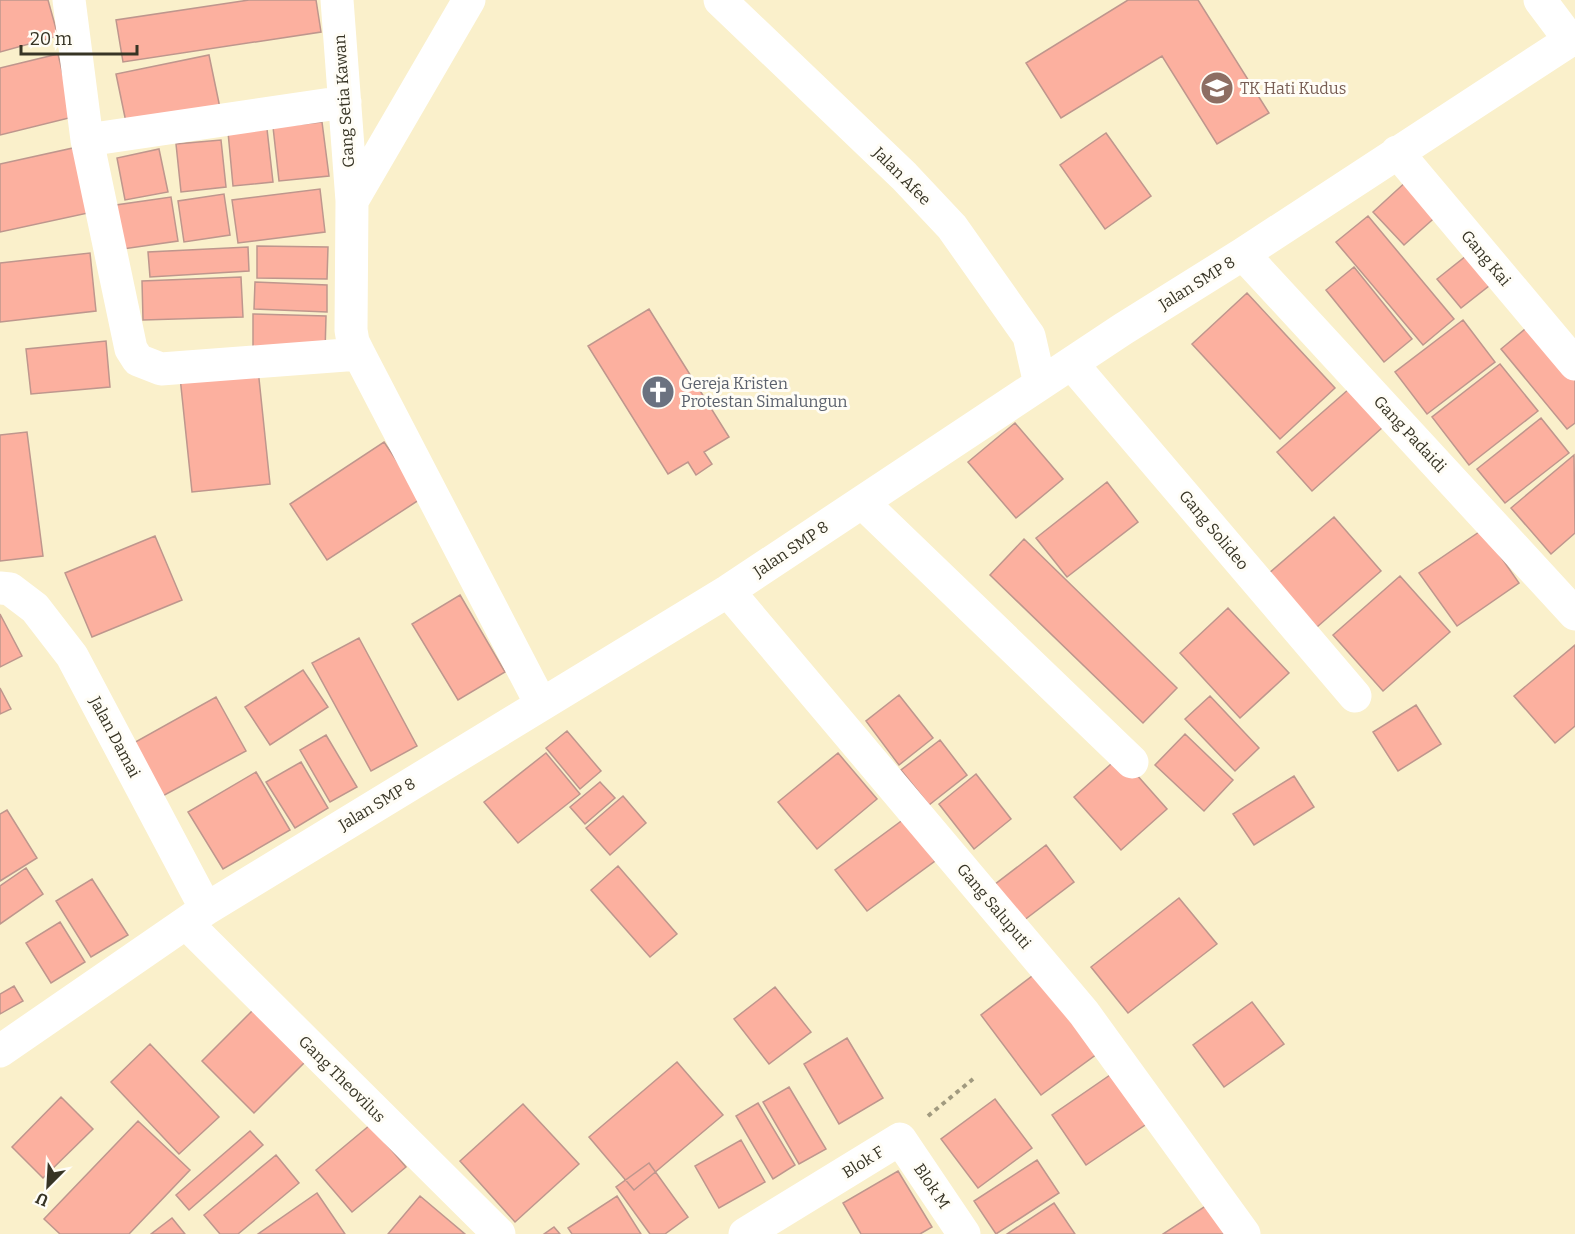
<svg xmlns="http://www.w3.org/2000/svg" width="1575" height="1234" viewBox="0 0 1575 1234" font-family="Bitter,serif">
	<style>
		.building { fill: #fcb09f; stroke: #be968d; stroke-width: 1.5 }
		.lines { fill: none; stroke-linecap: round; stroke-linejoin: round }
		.path { stroke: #a19a7f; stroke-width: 4; stroke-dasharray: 4.5 4.5; stroke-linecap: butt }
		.minor { stroke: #fff; stroke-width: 33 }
		.labels { text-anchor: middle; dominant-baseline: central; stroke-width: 6; stroke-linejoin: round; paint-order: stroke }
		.education-label { font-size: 16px; fill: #785e54; stroke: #fffdf6; text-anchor: start }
		.street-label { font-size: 16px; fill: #373425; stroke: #fffdf6 }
		.worship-label { font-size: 16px; fill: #5b616d; stroke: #fffdf6; text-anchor: start }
	</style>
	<rect width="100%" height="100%" fill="#faf0cb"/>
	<path class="building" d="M0,0H48L58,36L0,52Z
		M249,0H316L321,32L123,62L116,20Z
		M1128,0H1198L1269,113L1217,144L1162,56L1061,118L1026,63Z
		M58,54L73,117L0,135V68Z
		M209,55L220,108L127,127L116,74Z
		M322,122L329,176L279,181L273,127Z
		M267,129L273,182L233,186L228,132Z
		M1106,133L1151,196L1105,229L1060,165Z
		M221,140L226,187L181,192L176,144Z
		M73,148L88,213L0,232V164Z
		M159,149L168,192L125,200L117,158Z
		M1409,179L1440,213L1404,245L1373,212Z
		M320,189L325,232L238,243L232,200Z
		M224,194L230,235L184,242L178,201Z
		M171,197L178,241L116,250L109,206Z
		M1368,216L1454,319L1423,345L1336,242Z
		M257,246L328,247L327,279L257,278Z
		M248,247L249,271L150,277L148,252Z
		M1476,248L1499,278L1461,308L1437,279Z
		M90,253L96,311L0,322V263Z
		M1354,267L1412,339L1384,362L1326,290Z
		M241,277L243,317L143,320L142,281Z
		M255,282L327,285V312L254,309Z
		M1247,293L1335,388L1280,439L1192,344Z
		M649,309L729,437L704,452L712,464L696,475L688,462L668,474L588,346Z
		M253,314L326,316L325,353L253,351Z
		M1463,320L1495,362L1427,414L1395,372Z
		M1531,324L1575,378V423L1567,429L1501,349Z
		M106,341L110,387L31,394L26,349Z
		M1500,364L1538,411L1469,465L1432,417Z
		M258,369L270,484L192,492L180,377Z
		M1349,389L1383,427L1312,491L1277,452Z
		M1541,418L1569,453L1505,503L1477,469Z
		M1015,423L1063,479L1016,518L968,462Z
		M27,432L43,556L0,561V435Z
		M384,442L422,498L327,560L290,504Z
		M1574,455L1575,533L1551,554L1511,508Z
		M1107,482L1138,522L1067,577L1036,538Z
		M1334,517L1381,571L1317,627L1269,573Z
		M1482,530L1519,583L1457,626L1419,573Z
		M155,536L182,600L92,637L65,573Z
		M1024,539L1177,688L1143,723L990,575Z
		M1400,576L1450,632L1383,691L1333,635Z
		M460,595L505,672L458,700L412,624Z
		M1228,608L1289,673L1240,718L1180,653Z
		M0,614L22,656L0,667Z
		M359,638L417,746L371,771L312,663Z
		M1575,645V726L1555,743L1514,696Z
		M303,670L328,707L270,745L245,707Z
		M0,688L11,709L0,714Z
		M899,695L933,738L899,765L866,721Z
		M1210,696L1259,748L1235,771L1185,719Z
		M216,697L246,751L159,798L130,745Z
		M1416,705L1441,744L1398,771L1373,732Z
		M567,731L601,771L580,789L546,748Z
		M1185,734L1233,780L1204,811L1155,765Z
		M326,735L357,787L330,802L300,750Z
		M940,740L967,775L929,805L901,770Z
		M546,753L580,794L518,843L484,802Z
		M838,753L877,799L817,849L778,802Z
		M1120,756L1167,809L1121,850L1074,797Z
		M301,762L328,808L295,828L266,782Z
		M256,772L290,830L223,869L188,812Z
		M976,774L1011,819L974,849L939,804Z
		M1294,776L1314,807L1254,845L1233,814Z
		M600,782L615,798L585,824L570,807Z
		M623,796L646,823L610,855L586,828Z
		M7,810L37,858L0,881V814Z
		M904,819L935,861L867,911L835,870Z
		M1046,845L1074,882L1023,921L994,885Z
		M618,866L677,934L650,957L591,890Z
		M26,868L43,894L0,924V886Z
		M92,879L128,935L91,957L56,901Z
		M1179,898L1217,944L1128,1013L1091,967Z
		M60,922L85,962L51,983L26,943Z
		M1040,970L1101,1051L1041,1095L981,1015Z
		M14,986L23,1001L0,1014V994Z
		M775,987L811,1032L769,1064L734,1019Z
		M1252,1002L1284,1044L1224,1087L1193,1045Z
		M253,1010L305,1062L254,1113L202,1061Z
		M847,1038L883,1098L839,1124L804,1064Z
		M150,1044L219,1117L179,1154L111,1082Z
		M677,1062L723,1115L634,1190L589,1137Z
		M1113,1073L1148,1123L1086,1165L1052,1115Z
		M789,1087L826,1149L799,1164L763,1102Z
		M61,1097L93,1129L43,1178L12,1147Z
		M995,1099L1032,1148L978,1188L941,1139Z
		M758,1103L795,1165L773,1179L736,1116Z
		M523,1104L579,1164L515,1222L460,1161Z
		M138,1121L190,1170L129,1234H60L44,1219Z
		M370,1125L406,1167L352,1212L316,1170Z
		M250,1131L263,1145L189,1210L176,1195Z
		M741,1140L765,1182L719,1208L695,1166Z
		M276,1155L299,1183L238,1234H220L204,1215Z
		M1037,1160L1059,1193L996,1234L974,1201Z
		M649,1163L688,1217L665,1234H650L616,1187Z
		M898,1171L932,1227L920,1234H861L843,1203Z
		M317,1193L345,1234H258Z
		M420,1196L465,1234H388Z
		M617,1196L641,1234H572L568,1228Z
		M1054,1203L1075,1234H1007Z
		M1207,1205L1227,1234H1163Z
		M172,1218L185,1234H151Z
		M554,1227L560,1234H544Z"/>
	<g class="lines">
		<path class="path" d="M928,1116L973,1079"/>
		<path class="minor" d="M69,0L87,140L131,349L138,360L161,369L359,354
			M337,0L352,201
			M469,0L352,201L351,330L353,342L359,354L541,704
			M720,0L904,176L952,227L1029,336L1040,384
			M1540,0L1570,40
			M87,140L345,102
			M1397,152L1575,364
			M1243,254L1575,614
			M1072,364L1355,696
			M862,502L1132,762
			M0,588L10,589L35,608L72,656L206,909
			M728,591L1084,1013L1244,1234
			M186,923L499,1234
			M0,1051L206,909L728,591L1123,329L1243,254L1575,37
			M745,1234L900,1139L964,1234"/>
	</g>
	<defs>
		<symbol id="school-disc" viewBox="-11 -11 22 22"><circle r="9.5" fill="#8d6e63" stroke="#fffdf6"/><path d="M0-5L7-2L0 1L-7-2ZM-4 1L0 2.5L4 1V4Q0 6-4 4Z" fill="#fff"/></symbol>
		<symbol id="church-disc" viewBox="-11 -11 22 22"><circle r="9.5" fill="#6b7280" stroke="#fffdf6"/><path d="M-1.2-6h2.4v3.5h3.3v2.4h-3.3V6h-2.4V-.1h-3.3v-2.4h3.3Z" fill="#fff"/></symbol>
	</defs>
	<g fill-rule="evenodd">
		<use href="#school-disc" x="1198" y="69" width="38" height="38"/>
		<use href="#church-disc" x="639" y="373" width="38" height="38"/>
	</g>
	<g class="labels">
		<g class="education-label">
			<text x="1240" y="88">TK Hati Kudus</text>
		</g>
		<g class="street-label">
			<text transform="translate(344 101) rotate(-94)">Gang Setia Kawan</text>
			<text transform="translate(902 176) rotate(45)">Jalan Afee</text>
			<text transform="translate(1486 258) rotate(50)">Gang Kai</text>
			<text transform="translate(1197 283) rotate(-32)">Jalan SMP 8</text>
			<text transform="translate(1410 434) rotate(47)">Gang Padaidi</text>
			<text transform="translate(1214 530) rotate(50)">Gang Solideo</text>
			<text transform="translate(791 549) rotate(-34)">Jalan SMP 8</text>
			<text transform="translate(115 737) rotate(62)">Jalan Damai</text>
			<text transform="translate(377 804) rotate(-31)">Jalan SMP 8</text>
			<text transform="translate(994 906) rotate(50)">Gang Saluputi</text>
			<text transform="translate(342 1079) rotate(45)">Gang Theovilus</text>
			<text transform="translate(863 1162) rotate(-32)">Blok F</text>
			<text transform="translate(932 1186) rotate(56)">Blok M</text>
		</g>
		<g class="worship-label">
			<text x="681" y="383">Gereja Kristen<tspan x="681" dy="18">Protestan Simalungun</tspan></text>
		</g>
	</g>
	<g transform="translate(48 1186) rotate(204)" stroke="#fffdf6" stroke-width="4.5" paint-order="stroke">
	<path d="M0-4.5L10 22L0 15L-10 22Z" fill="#373425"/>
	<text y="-9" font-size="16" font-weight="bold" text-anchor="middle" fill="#373425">U</text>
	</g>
	<path d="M21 45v9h116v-9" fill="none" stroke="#373425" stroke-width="3"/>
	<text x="30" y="45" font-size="18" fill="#373425" stroke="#fffdf6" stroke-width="4.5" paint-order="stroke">20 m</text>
</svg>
